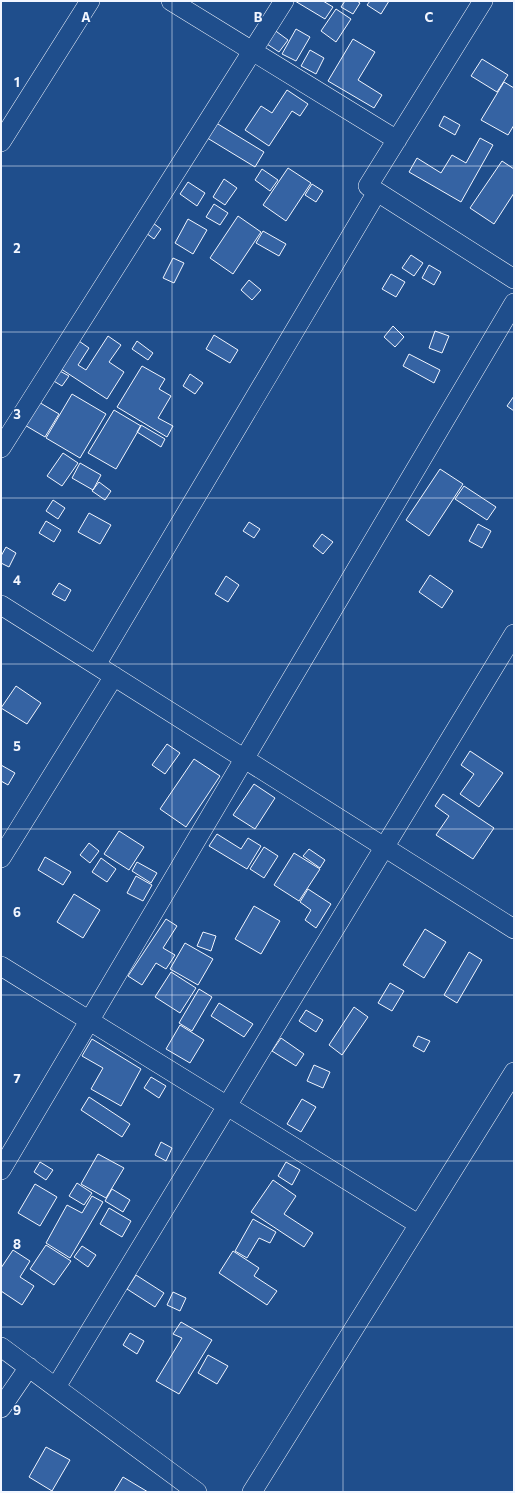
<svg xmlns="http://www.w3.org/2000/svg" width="515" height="1493" viewBox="0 0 515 1493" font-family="Commissioner,sans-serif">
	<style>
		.building { fill: #3563a3; stroke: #f2f6ff }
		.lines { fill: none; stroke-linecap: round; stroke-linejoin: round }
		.minor-casing { stroke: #f2f6ff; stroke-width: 20 }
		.minor { stroke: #1f4e8c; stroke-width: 19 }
		.grid { fill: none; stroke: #f2f6ff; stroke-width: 1; stroke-opacity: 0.55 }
		.grid-label { font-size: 13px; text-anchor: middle; font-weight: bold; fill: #f2f6ff; stroke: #1f4e8c; stroke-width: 3; stroke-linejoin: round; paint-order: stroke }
	</style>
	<rect width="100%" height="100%" fill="#1f4e8c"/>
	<path class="building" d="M295,1H323L333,7L325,19Z
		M345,1H357L360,3L353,14L341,7Z
		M370,1H389L381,14L367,5Z
		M336,9L351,19L336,42L321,31Z
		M273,29L288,40L279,52L264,42Z
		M296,29L310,37L296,61L282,54Z
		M353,39L375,52L358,80L382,95L374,108L328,81Z
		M310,50L324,58L316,74L301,66Z
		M482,59L508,75L497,92L471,76Z
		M504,82L514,88V125L508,135L481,120Z
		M287,90L308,104L300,116L292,111L269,146L245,130L261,106L272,113Z
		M444,116L460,125L455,135L439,126Z
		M213,121L264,152L255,167L204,136Z
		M480,138L493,145L461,202L409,172L417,158L441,173L452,155L466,163Z
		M502,161L514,169V193L494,224L470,208Z
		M288,168L311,183L286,221L263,205Z
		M262,169L278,180L270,191L255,180Z
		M224,179L237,188L225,205L213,197Z
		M188,182L205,193L197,206L180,194Z
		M312,184L323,191L316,202L305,195Z
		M214,204L228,213L220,225L206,217Z
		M238,216L261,232L233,274L210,258Z
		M188,219L207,230L193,254L175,243Z
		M149,220L161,229L154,239L142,230Z
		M263,231L286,244L279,256L256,243Z
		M411,255L423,263L414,276L402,268Z
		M173,258L184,263L174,283L163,278Z
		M429,265L441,272L434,285L422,278Z
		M391,274L405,282L396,297L382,289Z
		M249,280L261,290L252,300L241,290Z
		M393,326L404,337L395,347L384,337Z
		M435,331L449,336L442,353L429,348Z
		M214,335L238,350L230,363L206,349Z
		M108,336L121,345L109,362L124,372L107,399L58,367L76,339L89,348L78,365L86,370Z
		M137,341L153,353L148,360L132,349Z
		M409,354L440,370L434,383L403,366Z
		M142,366L165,379L159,389L171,396L158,418L173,426L167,437L117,407Z
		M58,370L69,376L62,386L52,380Z
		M190,374L203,383L195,394L183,386Z
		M72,394L106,414L80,458L46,438Z
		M514,396V411L507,406Z
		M37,401L59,414L45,437L23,424Z
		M114,410L141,426L116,469L88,453Z
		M141,425L165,439L161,447L137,432Z
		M63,453L78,463L62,486L47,476Z
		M80,463L101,475L93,490L72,478Z
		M440,469L463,484L429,536L406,520Z
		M99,482L111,491L105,500L92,491Z
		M464,486L496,507L487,520L455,499Z
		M53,500L65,508L58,519L46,511Z
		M89,513L111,525L100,544L78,532Z
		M46,521L61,530L54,542L39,533Z
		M249,522L260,529L254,538L243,531Z
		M478,524L491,531L482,548L469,541Z
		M322,534L333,542L323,554L313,546Z
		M6,547L16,553L9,567L1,563V556Z
		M430,575L453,591L442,608L419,592Z
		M226,576L239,585L228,602L215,594Z
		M59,583L71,590L65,601L52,594Z
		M16,686L41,703L27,724L1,708Z
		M167,744L180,753L165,774L152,765Z
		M470,751L503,773L479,807L460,794L474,774L461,765Z
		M194,759L220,776L186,827L160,809Z
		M1,765L15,773L8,785L1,781Z
		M254,784L275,798L255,829L233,815Z
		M443,794L494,828L473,859L436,835L449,816L435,806Z
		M119,831L144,847L129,870L104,854Z
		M217,834L241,849L248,838L261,846L247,869L209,846Z
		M89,843L99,851L90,863L80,855Z
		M264,847L278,856L264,878L250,869Z
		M309,849L325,860L320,868L303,856Z
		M294,853L320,869L299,901L274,885Z
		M45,857L71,872L63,885L38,870Z
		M101,858L116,869L107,882L92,872Z
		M137,862L157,873L151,883L132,871Z
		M136,876L152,885L143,901L127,893Z
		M308,889L331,904L316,928L305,920L311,910L300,902Z
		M74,894L100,910L83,938L57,922Z
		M254,906L280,921L261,954L235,939Z
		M166,919L177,926L163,948L175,955L166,969L156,963L142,985L128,976Z
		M425,929L446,942L424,978L403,965Z
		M203,932L216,936L211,951L197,946Z
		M185,943L213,959L198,985L170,969Z
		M469,952L482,960L457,1003L444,995Z
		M171,972L196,988L180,1013L155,997Z
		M390,983L404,991L392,1011L378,1003Z
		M199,989L212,997L192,1031L179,1023Z
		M219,1003L253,1024L244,1037L211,1016Z
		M354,1007L368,1017L342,1055L329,1045Z
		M306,1010L323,1020L316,1032L299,1021Z
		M180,1025L204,1040L190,1063L166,1049Z
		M418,1036L430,1041L424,1052L413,1046Z
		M281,1038L304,1054L296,1066L272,1051Z
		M92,1039L141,1069L121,1106L91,1089L103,1068L82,1056Z
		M314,1065L330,1072L323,1088L307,1081Z
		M151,1077L166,1086L159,1098L144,1088Z
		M89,1097L130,1124L122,1137L81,1110Z
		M302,1099L316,1107L301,1132L287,1124Z
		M161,1142L172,1148L166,1161L155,1155Z
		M98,1154L124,1168L106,1198L81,1184Z
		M40,1162L53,1170L46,1180L34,1172Z
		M286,1162L300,1170L292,1185L278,1176Z
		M273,1180L296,1196L284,1214L313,1233L304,1247L251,1212Z
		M77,1183L92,1193L84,1205L69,1196Z
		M35,1184L57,1197L40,1226L18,1213Z
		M112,1189L130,1200L123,1212L105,1201Z
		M92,1196L103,1202L70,1258L46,1243L67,1205L82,1213Z
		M109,1208L131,1221L122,1237L100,1224Z
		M253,1219L276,1232L270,1243L259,1238L247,1258L235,1251Z
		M46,1245L71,1261L54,1285L30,1269Z
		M82,1246L96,1255L88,1267L74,1257Z
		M13,1250L30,1261L20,1277L34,1286L22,1305L1,1291V1268Z
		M233,1251L259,1268L254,1276L277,1291L267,1305L219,1273Z
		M136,1275L164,1293L155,1307L127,1289Z
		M173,1292L186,1298L180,1311L167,1305Z
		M181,1322L212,1340L179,1394L156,1381L182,1338L173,1334Z
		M130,1333L144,1341L137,1354L123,1345Z
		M208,1355L228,1366L217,1384L198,1373Z
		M46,1447L70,1460L52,1491L29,1477Z
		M123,1477L148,1492H114Z"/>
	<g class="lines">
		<defs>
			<path id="minor" d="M171,1L397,140
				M483,1L368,186L514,279
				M1,142L90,1
				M1,448L284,1
				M1,605L514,929
				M96,665L377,192
				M1,858L114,676
				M1,966L418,1224
				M1,1170L514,303
				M1,1347L197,1492
				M56,1387L514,634
				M1,1408L29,1367
				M252,1492L514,1072"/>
		</defs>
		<use href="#minor" class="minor-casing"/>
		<use href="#minor" class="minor"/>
	</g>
	<path class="grid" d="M172,1V1492M343,1V1492M1,166H514M1,332H514M1,498H514M1,664H514M1,829H514M1,995H514M1,1161H514M1,1327H514"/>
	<g class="grid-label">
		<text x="86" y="22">A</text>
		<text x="258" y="22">B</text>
		<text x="429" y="22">C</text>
		<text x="17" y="87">1</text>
		<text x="17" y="253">2</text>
		<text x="17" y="419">3</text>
		<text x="17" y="585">4</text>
		<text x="17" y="751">5</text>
		<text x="17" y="917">6</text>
		<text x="17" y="1083">7</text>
		<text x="17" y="1249">8</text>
		<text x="17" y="1415">9</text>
	</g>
	<rect width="515" height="1493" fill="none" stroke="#f2f6ff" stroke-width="4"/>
</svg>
